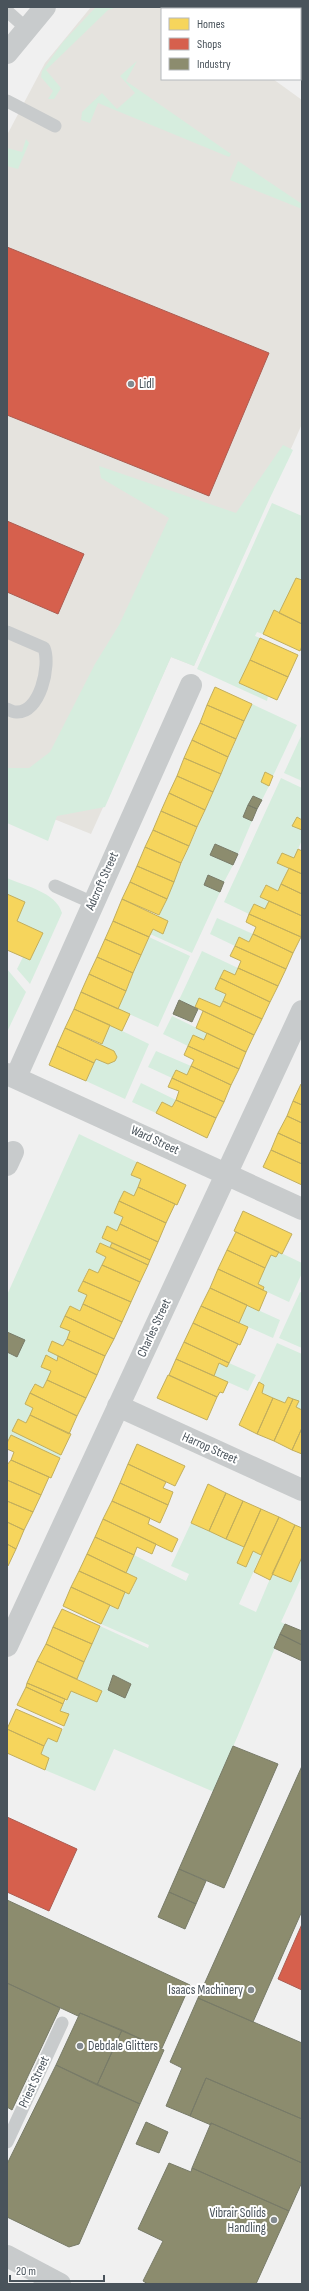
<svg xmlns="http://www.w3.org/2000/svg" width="309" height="2291" viewBox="0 0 309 2291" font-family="'Sofia Sans Condensed',sans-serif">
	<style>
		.commercial { fill: #e5e3de }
		.green { fill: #d6edde; fill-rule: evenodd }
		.homes { fill: #f6d55c; stroke: #c2ae5c }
		.shops { fill: #d6604d; stroke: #ac5c51 }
		.industry { fill: #8c8c6e; stroke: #787b68 }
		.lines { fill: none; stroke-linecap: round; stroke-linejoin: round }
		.service { stroke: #c8cbcc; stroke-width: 13 }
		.minor { stroke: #c8cbcc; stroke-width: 22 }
		.tertiary { stroke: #c8cbcc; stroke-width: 22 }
		.poi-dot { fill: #838a8f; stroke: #fff; stroke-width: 1.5 }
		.labels { text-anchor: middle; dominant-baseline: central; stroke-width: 4; stroke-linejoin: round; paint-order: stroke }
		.poi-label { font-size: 13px; fill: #49535b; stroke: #fff; text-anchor: start }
		.street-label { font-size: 13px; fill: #49535b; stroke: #fff }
	</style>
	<rect width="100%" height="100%" fill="#f0f0f0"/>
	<path class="commercial" d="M91,7H175L178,9H162V79H273L302,100V424L194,666L171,657L91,834L7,800V135L45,63Z"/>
	<path class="green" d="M96,7H117L108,10L46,70L61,88L54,99H48L53,91L41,77L42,71L63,42Z
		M137,61L126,81L231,154L229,157L98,103L90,123L81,120L82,112L102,93L117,109L135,93L120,76Z
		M26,139L29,143L18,169L7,166V148L22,152Z
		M238,161L302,204V209L230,180Z
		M283,445L293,450L269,500L194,666L171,657L105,807L57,816L48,841L7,823V768H29L50,752L95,664L119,625L169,518L101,478L99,466L236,513Z
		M272,503L302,516V580L296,578L279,613L274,611L263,634L257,632L255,636L260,638L239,683L268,696L267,701L197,669Z
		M252,704L297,725L273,776L265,772L269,786L262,800L253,796L243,817L252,821L238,854L215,844L210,855L233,865L224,882L208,875L204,885L220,892L192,953L150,934L153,929L163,934L168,921L158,917Z
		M302,734V781L284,773Z
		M281,778L302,788V820L297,818L293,826L302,830V840L294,858L282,853L277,863L289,868L278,891L265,885L260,897L269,901L265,909L254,904L249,914L224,902Z
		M7,878C25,886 56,892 62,913L30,984L17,969L23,957L30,960L43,933L17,921L25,902L7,894Z
		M217,918L253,934L249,942L239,937L235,946L210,934Z
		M149,937L190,956L158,1027L118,1009Z
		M202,951L238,968L235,975L224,970L215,989L226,994L220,1007L200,998L195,1007L179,1000Z
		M7,969L26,992L7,1032Z
		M172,1016L207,1033L204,1040L193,1035L188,1046L163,1034Z
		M110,1025L149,1044L125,1099L86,1081L96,1059L108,1064L115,1061L116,1054L101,1045Z
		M156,1051L191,1066L187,1075L172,1078L148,1067Z
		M141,1083L176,1100L172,1107L161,1103L156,1113L132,1102Z
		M79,1134L137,1162L131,1174L141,1179L134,1196L124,1191L114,1213L123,1217L117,1231L107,1227L102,1238L112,1243L110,1247L100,1243L96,1252L106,1257L98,1273L88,1269L78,1291L87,1295L80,1311L70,1306L61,1327L70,1331L63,1346L52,1341L48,1351L58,1356L57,1361L46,1356L41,1367L51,1371L43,1388L34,1384L25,1404L33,1408L26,1423L18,1419L13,1431L61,1455L60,1458L11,1435L7,1443V1352L17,1357L7,1332V1295Z
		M279,1252L302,1263V1273L289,1302L263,1290L264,1287L258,1284L271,1255L276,1257Z
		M300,1292L302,1293V1348L279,1338Z
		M247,1305L280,1320L273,1338L239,1323Z
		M277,1343L302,1354V1410L296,1407L298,1401L288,1397L285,1403L262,1393L264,1385L259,1382Z
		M219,1363L227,1367L229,1363L256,1375L248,1391L214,1376Z
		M191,1523L244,1547L237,1563L246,1567L253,1551L261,1555L239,1604L256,1612L272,1574L291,1582L302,1557V1576L281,1622L285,1624L214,1792L114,1749L95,1791L45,1770L49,1758L41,1754L48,1738L57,1742L69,1715L60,1711L71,1691L97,1702L102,1691L77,1679L100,1626L148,1648L149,1645L101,1624L110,1605L118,1609L125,1592L130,1594L137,1578L126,1573L134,1555L186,1581L189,1574L171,1566ZM113,1676L131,1684L125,1698L108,1690Z"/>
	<path class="homes" d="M296,578L302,580V624L279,613Z
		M274,610L302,624V646L300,651L263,634Z
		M260,638L298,655L288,677L250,660Z
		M250,660L288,677L277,700L239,683Z
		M215,687L252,704L244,721L207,705Z
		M207,705L244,721L236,739L200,723Z
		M200,723L236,739L228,757L192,740Z
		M192,740L228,757L221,774L184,758Z
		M184,758L221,774L213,792L177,776Z
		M265,772L273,776L269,786L261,782Z
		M177,776L213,792L205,810L169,793Z
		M169,793L205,810L197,827L161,811Z
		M161,811L197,827L189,846L153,830Z
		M297,817L302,820V830L292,826Z
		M153,830L189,846L181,863L145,847Z
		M145,847L181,863L174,882L137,866Z
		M298,849L302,851V874L277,863L282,853L294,858Z
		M137,866L174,882L167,899L130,882Z
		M289,868L302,874V894L281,884Z
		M130,882L167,899L159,915L122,899Z
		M281,884L302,894V916L260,897L266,885L278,891Z
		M7,894L25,902L17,921L43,933L30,960L7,950Z
		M122,899L168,921L163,934L153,929L149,937L113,921Z
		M269,901L302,916L301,937L249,914L254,904L265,909Z
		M249,914L301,937L293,953L253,934L256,927L246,922Z
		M113,921L149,937L141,955L105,939Z
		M253,934L293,953L286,969L235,946L239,937L249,942Z
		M105,939L141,955L133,973L97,957Z
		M235,946L286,969L278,986L238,968L241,961L230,956Z
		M97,957L133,973L126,991L89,974Z
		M238,968L278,986L270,1002L220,978L224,970L235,975Z
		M89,974L126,991L118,1009L81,992Z
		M220,978L270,1002L262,1019L223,1001L226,994L215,989Z
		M81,992L130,1014L122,1031L74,1009Z
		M199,998L220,1007L223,1001L262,1019L254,1035L195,1007Z
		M74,1009L110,1025L102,1044L65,1028Z
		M203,1011L254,1035L246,1052L196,1028Z
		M65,1028L114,1051L117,1057L115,1061L108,1064L96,1059L94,1063L57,1046Z
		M207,1033L246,1052L239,1069L188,1046L193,1035L204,1040Z
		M57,1046L94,1063L86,1081L49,1065Z
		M188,1046L239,1069L231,1085L191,1066L194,1060L184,1055Z
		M191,1066L231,1085L224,1102L172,1078L176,1070L187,1075Z
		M172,1078L224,1102L216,1118L176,1100L179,1091L168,1087Z
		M301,1084L302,1085V1105L293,1101Z
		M176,1100L216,1118L207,1138L156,1113L162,1102L172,1107Z
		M293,1101L302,1105V1123L287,1116Z
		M287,1116L302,1123V1144L278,1133Z
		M278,1133L302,1144V1164L271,1150Z
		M271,1150L302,1164V1185L263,1167Z
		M137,1162L186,1185L177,1205L138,1187L141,1179L131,1175Z
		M138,1187L175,1204L166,1223L119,1201L124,1191L134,1196Z
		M119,1201L166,1223L158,1242L120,1224L123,1217L114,1213Z
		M243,1211L292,1234L282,1254L234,1231Z
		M120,1224L158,1242L150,1260L102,1238L107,1226L117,1231Z
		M236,1232L279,1252L276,1257L271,1255L265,1268L227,1250Z
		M100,1243L148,1265L140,1282L102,1265L106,1257L96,1252Z
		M112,1243L150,1260L148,1265L110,1247Z
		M227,1250L265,1268L258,1284L264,1287L263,1290L218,1269Z
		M102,1265L140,1282L131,1302L83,1281L89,1269L98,1273Z
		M218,1269L267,1292L259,1311L210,1288Z
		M83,1281L131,1302L122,1322L83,1304L87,1295L78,1291Z
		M210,1288L247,1305L239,1323L201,1306Z
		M83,1304L122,1322L114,1339L65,1316L70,1306L80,1311Z
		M201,1306L248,1327L240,1345L193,1323Z
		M65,1316L114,1339L105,1356L67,1339L70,1331L60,1327Z
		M193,1323L238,1344L229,1363L184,1342Z
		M67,1339L105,1356L97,1375L48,1351L52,1341L63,1346Z
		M184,1342L229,1363L227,1367L219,1363L214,1376L176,1359Z
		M46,1355L57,1361L58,1356L97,1375L86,1398L47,1380L51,1371L41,1367Z
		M176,1359L228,1382L223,1393L220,1392L217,1397L169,1375Z
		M168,1375L217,1397L207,1420L157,1398Z
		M47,1380L86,1398L77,1416L30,1393L35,1384L43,1388Z
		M259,1382L264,1385L262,1393L273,1398L257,1434L239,1425Z
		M30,1393L77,1416L69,1434L30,1415L33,1408L25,1404Z
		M288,1397L293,1399L274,1441L257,1434L273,1398L285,1403Z
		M293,1399L299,1401L296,1407L302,1410V1428L292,1450L274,1441Z
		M30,1415L71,1434L61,1455L12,1431L18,1419L26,1423Z
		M302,1428V1454L292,1450Z
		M11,1435L60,1458L51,1478L11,1460L14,1452L7,1449V1443Z
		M137,1444L185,1466L175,1486L128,1464Z
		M11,1460L49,1477L41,1495L7,1480V1465Z
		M128,1464L166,1482L163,1488L173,1492L168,1505L120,1483Z
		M7,1480L41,1495L33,1512L7,1501Z
		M120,1483L168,1505L160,1523L112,1501Z
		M208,1484L226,1493L209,1531L191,1523Z
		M226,1493L243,1501L226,1539L209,1531Z
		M7,1501L33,1512L24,1530L7,1522Z
		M112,1501L150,1518L148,1524L178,1539L172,1552L103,1519Z
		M243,1501L261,1509L244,1547L226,1539Z
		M261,1509L279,1517L261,1555L253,1551L246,1567L237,1563Z
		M279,1517L295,1525L270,1580L254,1572Z
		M103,1519L156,1544L152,1554L137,1547L134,1555L95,1537Z
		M7,1522L24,1530L16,1549L7,1544Z
		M295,1525L302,1528V1557L291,1582L272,1574Z
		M95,1537L134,1555L126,1573L87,1554Z
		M7,1544L16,1549L8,1566L7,1565Z
		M87,1554L137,1578L129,1594L79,1571Z
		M79,1571L125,1592L118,1609L71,1587Z
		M71,1587L110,1605L101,1624L63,1606Z
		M62,1609L100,1626L92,1644L53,1627Z
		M53,1627L92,1644L84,1662L46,1644Z
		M46,1644L84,1662L77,1679L37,1661Z
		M37,1661L102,1691L97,1702L71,1691L67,1700L27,1683Z
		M27,1683L65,1699L63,1704L26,1687Z
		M26,1687L63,1704L60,1711L69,1714L64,1726L17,1705Z
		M16,1709L62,1729L57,1742L48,1738L44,1746L7,1729Z
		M7,1729L44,1746L41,1754L49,1758L45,1770L7,1753Z"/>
	<path class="shops" d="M7,247L269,353L209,496L7,415Z
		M7,521L84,554L58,614L7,592Z
		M7,1817L77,1849L49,1911L7,1892Z
		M302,1924V1990L278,1979Z"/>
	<path class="industry" d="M253,796L262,800L257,809L248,805Z
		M248,805L257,809L252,821L243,817Z
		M215,844L238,854L233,865L210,855Z
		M208,875L224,882L220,892L204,885Z
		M179,1000L198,1009L192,1022L173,1014Z
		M7,1332L25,1340L17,1357L7,1352Z
		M285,1624L302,1631V1645L280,1634Z
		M280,1634L302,1645V1661L274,1648Z
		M113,1675L131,1684L125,1698L108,1690Z
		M233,1746L278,1764L224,1888L179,1869Z
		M302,1766V1911L253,2022L198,1998Z
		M179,1869L206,1881L196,1904L169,1892Z
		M169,1892L196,1904L185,1929L158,1917Z
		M7,1900L190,1985L162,2048L80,2013L78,2016L7,1983Z
		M7,1983L60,2008L12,2110L7,2107Z
		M198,1998L302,2043V2119L206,2078L190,2116L166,2106L182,2068L170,2062Z
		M80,2013L122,2030L97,2085L56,2065Z
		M122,2030L164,2050L140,2104L97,2085Z
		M56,2065L140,2104L79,2244L69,2247L7,2217V2164Z
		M206,2078L302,2119V2163L211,2123V2125L190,2116Z
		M146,2122L168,2132L159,2153L136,2144Z
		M211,2123L302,2163V2182L289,2211L192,2168Z
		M169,2163L191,2172L192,2168L289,2211L256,2284H148L143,2281L163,2241L138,2229Z"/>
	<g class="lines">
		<path class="service" d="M7,11L26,28
			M7,101L55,126
			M7,632L44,648C51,665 40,714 16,712C13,712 9,710 7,709
			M55,886L93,903
			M7,2142L62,2023"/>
		<path class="minor" d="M231,7L233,9
			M300,59L302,61
			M7,1074L302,1209
			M16,1077L191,685
			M7,1165L13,1152
			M118,1406L302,1490
			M7,1646L302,1011"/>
		<path class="tertiary" d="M7,53L45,7
			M7,2256L60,2284"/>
	</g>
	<g class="poi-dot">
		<circle cx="131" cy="384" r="4"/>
		<circle cx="251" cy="1990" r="4"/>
		<circle cx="80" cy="2046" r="4"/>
		<circle cx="274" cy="2220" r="4"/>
	</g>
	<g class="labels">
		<g class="poi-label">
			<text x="139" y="384">Lidl</text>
			<text x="243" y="1990" text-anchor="end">Isaacs Machinery</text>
			<text x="88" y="2046">Debdale Glitters</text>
			<text x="266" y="2213" text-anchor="end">Vibrair Solids<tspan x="266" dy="15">Handling</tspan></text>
		</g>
		<g class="street-label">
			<text transform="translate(102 881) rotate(-66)">Adcroft Street</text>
			<text transform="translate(155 1140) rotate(25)">Ward Street</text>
			<text transform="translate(154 1328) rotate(-65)">Charles Street</text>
			<text transform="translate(210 1448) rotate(24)">Harrop Street</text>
			<text transform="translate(34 2082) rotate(-65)">Priest Street</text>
		</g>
	</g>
	<rect width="309" height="2291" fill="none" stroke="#49535b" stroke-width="16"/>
	<rect x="161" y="8" width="140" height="72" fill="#ffffff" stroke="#b6babd"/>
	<rect x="169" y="18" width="20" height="12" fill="#f6d55c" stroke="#b6babd"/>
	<text x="197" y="28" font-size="12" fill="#49535b">Homes</text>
	<rect x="169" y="38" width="20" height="12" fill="#d6604d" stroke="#b6babd"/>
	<text x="197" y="48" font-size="12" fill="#49535b">Shops</text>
	<rect x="169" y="58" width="20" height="12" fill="#8c8c6e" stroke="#b6babd"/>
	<text x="197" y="68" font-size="12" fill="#49535b">Industry</text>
	<path d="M10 2275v6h94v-6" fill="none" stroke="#49535b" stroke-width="2"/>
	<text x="16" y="2275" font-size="12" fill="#49535b" stroke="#ffffff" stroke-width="3" paint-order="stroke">20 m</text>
</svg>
